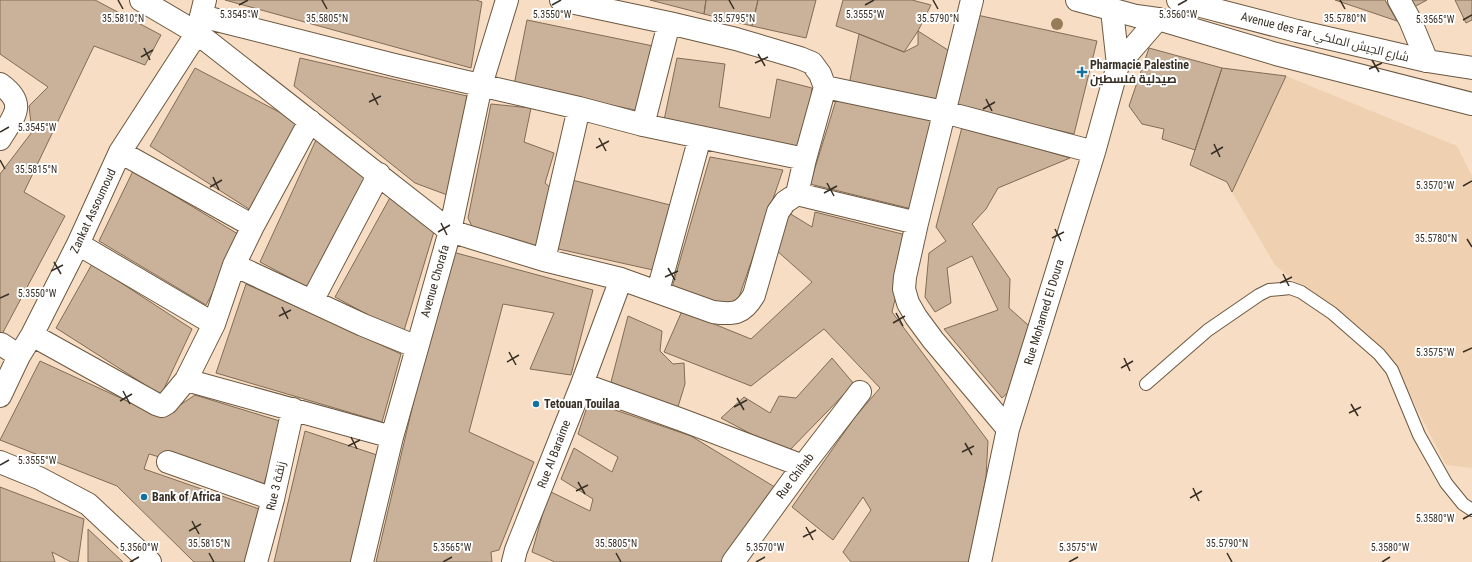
<svg xmlns="http://www.w3.org/2000/svg" width="1472" height="562" viewBox="0 0 1472 562" font-family="'Roboto Condensed',Cairo,sans-serif">
	<style>
		.built { fill: #efd1b1 }
		.building { fill: #c9b299; stroke: #816c55 }
		.lines { fill: none; stroke-linecap: round; stroke-linejoin: round }
		.service-casing { stroke: #6c5841; stroke-width: 14 }
		.minor-casing { stroke: #6c5841; stroke-width: 24 }
		.tertiary-casing { stroke: #6c5841; stroke-width: 24 }
		.primary-casing { stroke: #6c5841; stroke-width: 24 }
		.service { stroke: #fff; stroke-width: 12 }
		.minor { stroke: #fff; stroke-width: 22 }
		.tertiary { stroke: #fff; stroke-width: 22 }
		.primary { stroke: #fff; stroke-width: 22 }
		.tree { fill: #987b58 }
		.ticks { fill: none; stroke: #372e24; stroke-width: 1.5 }
		.poi-dot { fill: #12719f; stroke: #fff; stroke-width: 1.5 }
		.labels { text-anchor: middle; dominant-baseline: central; stroke-width: 4; stroke-linejoin: round; paint-order: stroke }
		.street-label { font-size: 12px; fill: #372e24; stroke: #fff }
		.poi-label { font-size: 12px; font-weight: bold; fill: #372e24; stroke: #fff; text-anchor: start }
		.ticks-label { font-size: 10px; text-anchor: middle; fill: #372e24; stroke: #fff; stroke-width: 4; stroke-linejoin: round; paint-order: stroke }
	</style>
	<rect width="100%" height="100%" fill="#f6ddc3"/>
	<path class="built" d="M1286,76L1457,146L1472,176V468L1446,465L1395,366L1275,265L1232,192Z"/>
	<path class="building" d="M0,0H95L161,35L145,65L94,46L24,192L65,216L0,338V174L32,132L29,106L48,87L0,54Z
		M225,0H476L482,2L471,68Z
		M650,0H706L704,14Z
		M706,0H758L752,26L704,14Z
		M758,0H816L806,38L752,26Z
		M843,0H912L931,5L918,31L904,52L859,34L836,26Z
		M1335,0H1385L1397,21Z
		M1409,0H1427L1414,7Z
		M1455,0H1472V20L1466,23Z
		M977,15L1097,41L1074,134L952,106Z
		M527,20L658,47L645,112L514,85Z
		M918,31L951,52L937,105L849,85L859,34L904,52L918,45Z
		M1149,48L1222,68L1195,150L1162,139L1164,129L1142,124L1129,106Z
		M300,58L467,96L450,196L415,183L294,86Z
		M677,58L725,64L719,107L770,118L777,79L812,88L804,152L663,125Z
		M195,68L302,124L252,211L150,146Z
		M1222,68L1286,76L1232,192L1227,182L1190,165Z
		M837,97L933,121L912,209L810,184Z
		M491,104L531,108L524,142L554,153L545,183L554,191L539,248L475,233L468,218Z
		M962,127L1070,158L998,188L986,209L972,224L1010,279L1009,308L1036,332L1016,385L1002,398L944,329L998,310L972,256L947,268L951,303L935,312L925,297L929,253L946,241L936,227Z
		M316,140L370,178L311,289L260,262Z
		M710,157L783,170L739,297L724,308L671,291Z
		M133,171L243,237L206,305L99,241Z
		M572,180L674,206L653,270L554,248Z
		M392,194L435,228L403,334L335,297Z
		M815,212L910,236L892,312L988,441L986,477L969,562H851L843,552L871,510L863,497L833,540L792,507L855,417L880,388L824,329L751,386L664,352L682,311L751,339L812,282L776,250L789,213L812,227Z
		M449,251L593,290L571,375L530,369L554,313L503,304L469,432L534,462L499,550L491,552L492,562H376Z
		M92,264L192,329L161,395L56,328Z
		M246,284L401,354L382,422L216,373Z
		M628,316L662,331L660,351L673,364L684,363L685,384L677,410L611,382Z
		M832,358L854,384L787,453L721,418L744,397L770,413L779,396L796,398Z
		M40,361L162,417L195,395L283,422L263,487L149,454L144,469L265,511L251,562H194L117,486L0,440Z
		M589,401L691,436L778,489L721,562H555L532,552L549,491L590,511L593,499L561,479L574,448L612,472L618,457L578,434Z
		M305,431L380,456L353,562H274Z
		M0,487L84,519L78,562H71L52,552L55,562H0Z
		M88,529L123,562H88Z"/>
	<g class="lines">
		<defs>
			<path id="service" d="M1146,384L1208,330L1259,295L1269,290L1281,289L1290,288L1301,292L1332,313L1379,354L1392,370L1419,435L1446,483L1463,504L1472,510"/>
			<path id="minor" d="M141,0L197,33L450,231L544,260L621,279L713,312C734,315 743,314 754,295L778,212L785,202L797,194L917,223
				M561,0L669,23L736,39L800,58L812,63L820,74L825,87L805,159L797,194
				M972,0L917,223L905,277L904,289L908,303L916,317L933,340L1008,429
				M1399,0L1410,20L1427,61
				M201,16L394,65L579,108L643,125L805,159
				M1118,65L1158,19
				M0,84C28,104 14,116 0,139
				M825,87L944,112L1094,152
				M643,125L669,23
				M120,152L253,226
				M78,244L214,324
				M544,260L579,108
				M234,265L363,325L417,347
				M658,291L700,137
				M312,301L379,174
				M32,335L156,404L162,406L167,403L186,380L214,324L234,265L253,226L310,121
				M1,344L19,356
				M186,380L392,437
				M582,384L682,420L803,466
				M0,396L19,356L32,335L78,244L120,152L197,33L205,0
				M168,462L273,499
				M256,562L273,499L293,409
				M362,562L392,437L450,231L481,85L507,0
				M513,562L516,550L582,384L621,279
				M733,562L803,466L860,392
				M980,562L1008,429L1094,152L1118,65L1112,10"/>
			<path id="tertiary" d="M0,462L39,478L88,504L150,562"/>
			<path id="primary" d="M1077,0L1136,16L1158,19L1276,54L1472,104
				M1178,0L1297,31L1427,61L1472,68"/>
		</defs>
		<use href="#service" class="service-casing"/>
		<use href="#minor" class="minor-casing"/>
		<use href="#tertiary" class="tertiary-casing"/>
		<use href="#primary" class="primary-casing"/>
		<use href="#service" class="service"/>
		<use href="#minor" class="minor"/>
		<use href="#tertiary" class="tertiary"/>
		<use href="#primary" class="primary"/>
	</g>
	<circle class="tree" cx="1057" cy="24" r="6"/>
	<path class="ticks" d="M118,0L123,9M322,0L327,9M729,0L734,9M933,0L938,9M1340,0L1345,9M239,5L248,0M552,5L561,0M865,5L874,0M1178,5L1187,0M1463,20L1472,15M144,48L150,60M758,54L765,66M141,57L153,50M1372,60L1379,72M755,63L768,57M1369,69L1382,63M372,93L378,105M986,99L992,111M369,102L381,96M983,109L995,102M0,132L9,127M599,138L606,151M1214,144L1220,157M596,148L609,141M1211,154L1223,147M0,160L5,169M213,177L219,190M827,183L834,196M1463,186L1472,181M210,187L222,180M824,193L837,186M441,223L447,235M1055,229L1061,241M438,232L450,225M1052,238L1064,232M1467,239L1472,247M54,262L61,274M668,268L675,280M51,271L63,265M1283,274L1289,286M665,277L678,271M1280,283L1292,277M0,298L9,294M282,307L288,319M896,313L903,326M279,316L291,310M893,323L905,316M509,352L516,365M1463,352L1472,348M1124,358L1130,371M507,362L519,355M1121,368L1133,361M123,391L130,404M737,398L744,410M120,401L132,394M1351,404L1358,416M734,407L747,400M1349,413L1361,407M351,437L357,449M965,443L972,455M348,446L360,440M962,452L974,446M0,465L9,460M578,482L585,494M1193,488L1199,501M576,491L588,485M1190,498L1202,491M1463,519L1472,514M192,521L199,534M806,527L813,540M189,531L201,524M803,537L816,530M209,553L214,562M616,553L621,562M1227,553L1232,562M130,562L139,557M443,562L452,557M756,562L765,557M1069,562L1078,557M1382,562L1390,557"/>
	<g class="poi-dot">
		<path d="M1080 66h4v4h4v4h-4v4h-4v-4h-4v-4h4z"/>
		<circle cx="536" cy="404" r="4"/>
		<circle cx="144" cy="497" r="4"/>
	</g>
	<g class="labels">
		<g class="street-label">
			<text transform="translate(1325 37) rotate(14)">Avenue des Far شارع الجيش الملكي</text>
			<text transform="translate(93 211) rotate(-65)">Zankat Assoumoud</text>
			<text transform="translate(435 281) rotate(-74)">Avenue Chorafa</text>
			<text transform="translate(1044 312) rotate(-73)">Rue Mohamed El Doura</text>
			<text transform="translate(554 454) rotate(-69)">Rue Al Baraime</text>
			<text transform="translate(795 476) rotate(-53)">Rue Chihab</text>
			<text transform="translate(276 486) rotate(-77)">Rue 3 زنقة</text>
		</g>
		<g class="poi-label">
			<text x="1090" y="65">Pharmacie Palestine<tspan x="1090" dy="14">صيدلية فلسطين</tspan></text>
			<text x="544" y="404">Tetouan Touilaa</text>
			<text x="152" y="497">Bank of Africa</text>
		</g>
	</g>
	<g class="ticks-label">
		<text x="1178" y="18">5.3560°W</text>
		<text x="239" y="18">5.3545°W</text>
		<text x="552" y="18">5.3550°W</text>
		<text x="865" y="18">5.3555°W</text>
		<text x="123" y="22">35.5810°N</text>
		<text x="327" y="22">35.5805°N</text>
		<text x="734" y="22">35.5795°N</text>
		<text x="938" y="22">35.5790°N</text>
		<text x="1345" y="22">35.5780°N</text>
		<text x="1435" y="23">5.3565°W</text>
		<text x="37" y="131">5.3545°W</text>
		<text x="36" y="173">35.5815°N</text>
		<text x="1435" y="189">5.3570°W</text>
		<text x="1436" y="242">35.5780°N</text>
		<text x="37" y="297">5.3550°W</text>
		<text x="1435" y="356">5.3575°W</text>
		<text x="37" y="464">5.3555°W</text>
		<text x="1435" y="522">5.3580°W</text>
		<text x="209" y="547">35.5815°N</text>
		<text x="616" y="547">35.5805°N</text>
		<text x="1227" y="547">35.5790°N</text>
		<text x="139" y="551">5.3560°W</text>
		<text x="452" y="551">5.3565°W</text>
		<text x="765" y="551">5.3570°W</text>
		<text x="1078" y="551">5.3575°W</text>
		<text x="1390" y="551">5.3580°W</text>
	</g>
</svg>
